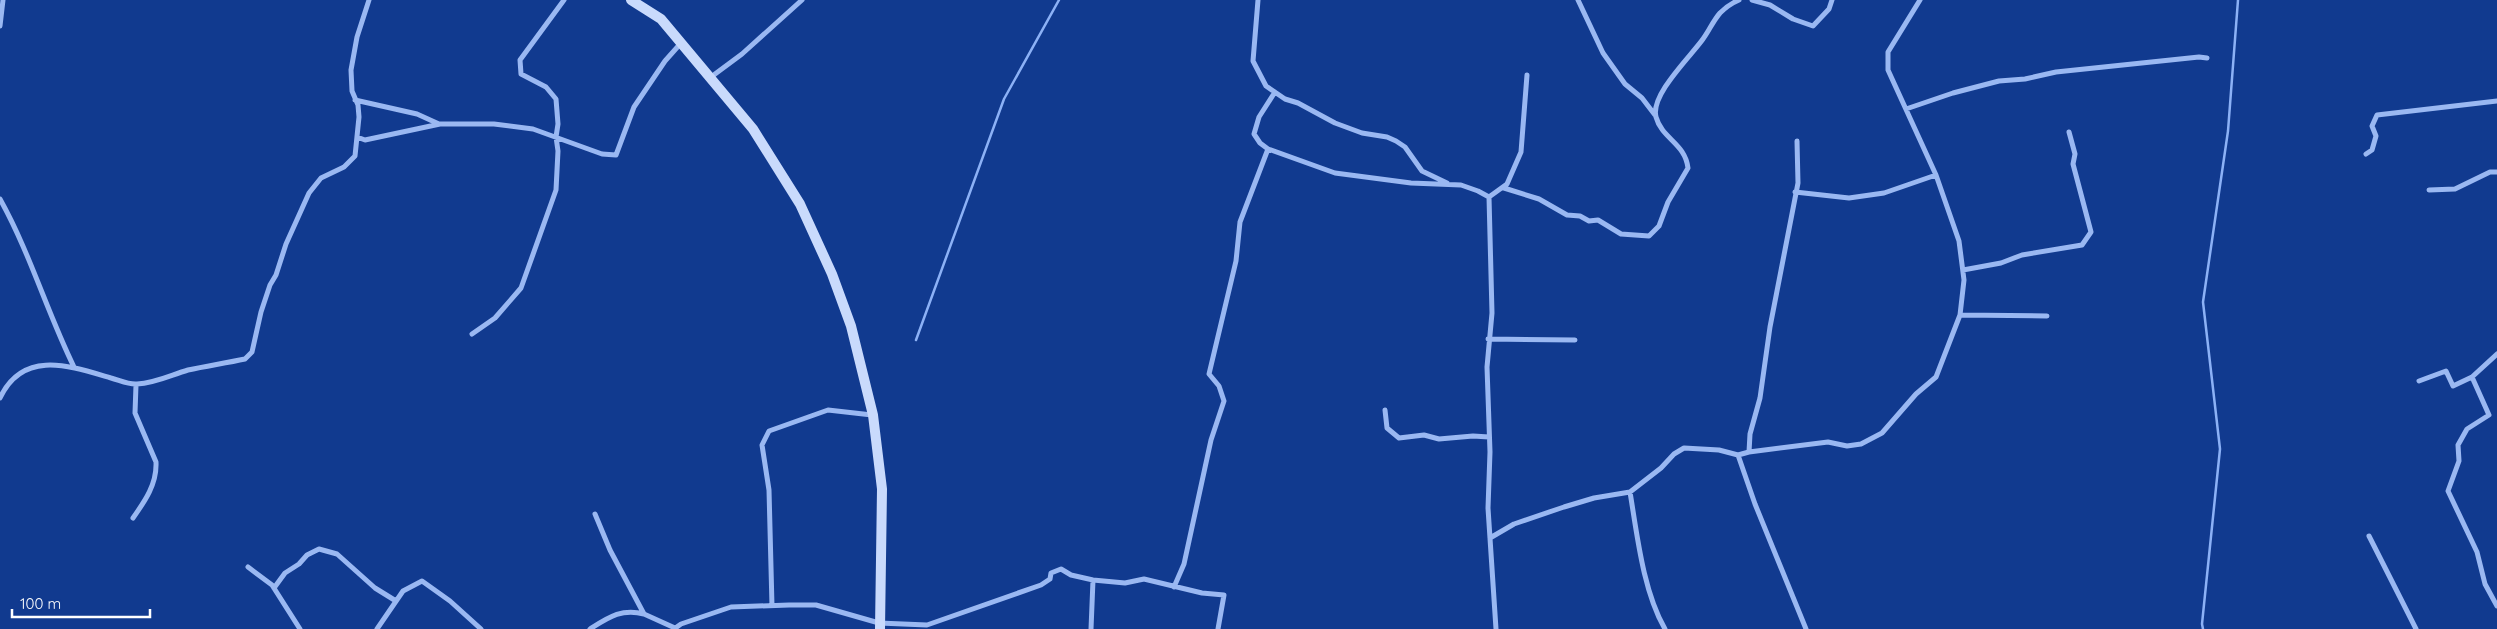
<svg xmlns="http://www.w3.org/2000/svg" width="2497" height="629" viewBox="0 0 2497 629" font-family="Quicksand,sans-serif">
	<style>
		.lines { fill: none; stroke-linecap: round; stroke-linejoin: round }
		.stream { stroke: #8cb1f6; stroke-width: 2.5 }
		.street { stroke: #9ab8f2; stroke-width: 5 }
		.secondary { stroke: #c9dafc; stroke-width: 10 }
	</style>
	<rect width="100%" height="100%" fill="#113a8f"/>
	<g class="lines">
		<path class="stream" d="M916,340L1004,99L1059,0
			M2203,629L2202,624L2220,449L2203,302L2228,131L2238,0"/>
		<path class="street" d="M1258,0L1253,61L1266,86L1285,99L1298,103L1335,123L1362,133L1387,137L1396,141L1405,147L1422,171L1447,183
			M1578,0L1603,53L1625,84L1642,98L1655,115
			M1752,0L1770,5L1793,19L1813,26L1829,9L1832,0
			M0,26L3,0
			M711,77L742,54L802,0
			M1275,92L1259,117L1254,134L1260,143L1268,149L1335,173L1411,183L1461,185L1478,191L1489,197L1492,313L1487,367L1490,452L1488,508L1496,629
			M355,100L417,114L439,124
			M1906,109L1953,93L1999,81L2025,79L2056,72L2199,57L2207,58
			M357,137L365,140L440,124H494L533,129L602,154L616,155L634,107L665,61L681,43
			M2366,154L2372,150L2376,136L2372,126L2377,115L2497,101
			M1504,188L1539,199L1567,215L1580,216L1589,221L1598,220L1621,234L1649,236L1659,226L1668,202L1688,168C1685,143 1662,139 1656,117C1650,95 1691,56 1703,39C1709,31 1713,21 1720,13C1725,8 1732,3 1739,0
			M2429,190L2455,189L2490,172H2497
			M1795,192L1849,198L1884,193L1936,175L1888,70V52L1920,0
			M1489,197L1507,184L1521,152L1527,75
			M0,199C30,253 47,312 74,367
			M1963,270L2001,263L2022,255L2082,245L2091,232L2073,164L2075,154L2069,132
			M1960,315L2047,316
			M472,334L495,318L521,288L556,190L558,151L556,137L558,124L556,99L546,87L521,74L520,60L564,0
			M1488,339L1575,340
			M2472,377L2489,415L2467,429L2458,445L2459,461L2448,491L2477,552L2485,584L2497,606
			M2419,381L2446,371L2453,386L2472,377L2497,354
			M0,398C23,349 70,366 111,378C119,380 129,385 137,384C156,383 171,375 188,370C207,366 226,363 245,359L252,352L261,312L270,285L276,275L286,244L309,193L321,178L344,167L355,156L359,117L358,105L352,91L351,70L357,37L369,0
			M1385,410L1387,428L1399,438L1424,435L1439,439L1473,436L1489,437
			M1749,452L1828,442L1847,446L1861,444L1882,433L1916,394L1936,377L1960,315L1964,280L1959,241L1936,175
			M1738,455L1749,452L1750,434L1760,398L1770,327L1798,183L1797,141
			M1630,492C1637,534 1643,591 1665,629
			M595,514L610,550L644,614L675,628
			M133,518C145,501 157,484 156,462L135,413L136,385
			M2369,536L2416,629
			M1490,538L1514,524L1564,507L1594,498L1630,492L1661,468L1674,454L1684,448L1719,450L1738,455L1755,504L1806,629
			M248,567L272,585L300,629
			M1174,587L1184,564L1211,440L1224,401L1219,386L1209,374L1236,261L1240,222L1268,149
			M274,588L285,573L299,564L307,555L319,549L337,554L375,588L396,601
			M772,606L769,490L762,445L769,431L828,410L872,415
			M377,629L403,591L422,581L450,601L481,629
			M590,629C609,617 622,608 644,614
			M674,629L681,624L731,607L789,605H816L879,623L927,625L1041,585L1050,579L1051,573L1061,569L1071,575L1093,580L1125,583L1144,579L1202,593L1224,595L1218,629
			M1091,629L1093,580"/>
		<path class="secondary" d="M631,0L661,19L753,129L800,204L832,274L851,326L873,415L882,489L880,629"/>
	</g>
	<path d="M12 609v8h138v-8" fill="none" stroke="#ffffff" stroke-width="2.5"/>
	<text x="20" y="609" font-size="15" fill="#ffffff" stroke="#113a8f" stroke-width="4" paint-order="stroke">100 m</text>
</svg>
